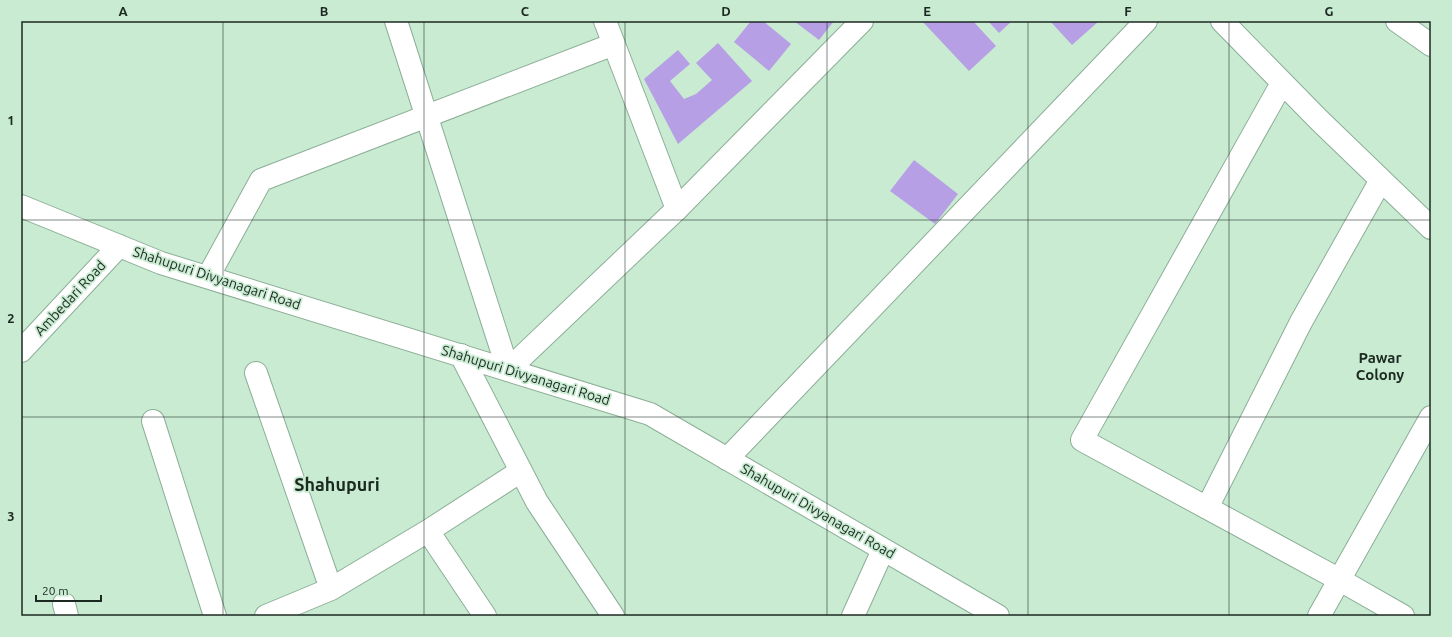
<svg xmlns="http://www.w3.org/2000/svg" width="1452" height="637" viewBox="0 0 1452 637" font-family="Ubuntu,sans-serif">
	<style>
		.building { fill: #b69fe4 }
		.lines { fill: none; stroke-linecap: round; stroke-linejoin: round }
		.street-casing { stroke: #8dae97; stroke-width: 24 }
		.secondary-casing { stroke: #8dae97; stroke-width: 24 }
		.street { stroke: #fff; stroke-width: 22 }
		.secondary { stroke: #fff; stroke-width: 22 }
		.grid { fill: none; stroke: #1c2920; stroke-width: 1; stroke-opacity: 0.55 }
		.labels { text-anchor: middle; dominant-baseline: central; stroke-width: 3.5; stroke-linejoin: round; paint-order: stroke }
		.street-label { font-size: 14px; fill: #1c2920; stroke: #c8ebd2 }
		.neighbourhood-label { font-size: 15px; font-weight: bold; fill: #1c2920; stroke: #c8ebd2 }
		.district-label { font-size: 18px; font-weight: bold; fill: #1c2920; stroke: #c8ebd2 }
		.neatline { fill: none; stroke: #1c2920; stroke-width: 1.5 }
		.grid-label { font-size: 13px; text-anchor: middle; font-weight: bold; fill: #1c2920 }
	</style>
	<rect width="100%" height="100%" fill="#c8ebd2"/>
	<path class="building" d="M751,21H763L791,44L769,71L734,42Z
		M794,21H834L819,40Z
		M922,21H973L996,46L969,71Z
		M988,21H1012L999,33Z
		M1050,21H1099L1072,45Z
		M718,43L752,81L678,144L644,79L678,50L690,64L670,81L684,99L696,94L712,80L696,63Z
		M914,160L958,194L935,224L890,191Z"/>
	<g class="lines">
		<defs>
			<path id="street" d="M396,21L508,370
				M605,21L677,209
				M1222,21L1319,120L1431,228
				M1397,21L1431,45
				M1282,83L1082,440L1340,580L1403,616
				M208,277L261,180L614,44
				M21,351L119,246
				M461,355L537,502L613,616
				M256,373L331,589
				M153,421L215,616
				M727,459L1146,21
				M1207,508L1301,322L1381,180
				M64,604L67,616
				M266,616L331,589L428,531
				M485,616L428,531L521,471
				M853,616L883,550
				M1319,616L1431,417"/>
			<path id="secondary" d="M21,206L161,263L650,414L998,616
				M508,370L677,209L862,21"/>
		</defs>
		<use href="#street" class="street-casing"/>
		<use href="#secondary" class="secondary-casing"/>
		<use href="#street" class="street"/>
		<use href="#secondary" class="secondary"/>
	</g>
	<path class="grid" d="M223,21V616M424,21V616M625,21V616M827,21V616M1028,21V616M1229,21V616M21,220H1431M21,417H1431"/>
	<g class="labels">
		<g class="street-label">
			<text transform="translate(217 278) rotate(18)">Shahupuri Divyanagari Road</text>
			<text transform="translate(70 298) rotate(-47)">Ambedari Road</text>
			<text transform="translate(526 375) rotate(17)">Shahupuri Divyanagari Road</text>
			<text transform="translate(818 511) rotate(30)">Shahupuri Divyanagari Road</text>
		</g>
		<g class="neighbourhood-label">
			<text x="1380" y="357">Pawar<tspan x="1380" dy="17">Colony</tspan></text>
		</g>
		<g class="district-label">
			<text x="337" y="484">Shahupuri</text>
		</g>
	</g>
	<rect width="1452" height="637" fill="none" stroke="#c8ebd2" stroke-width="44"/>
	<path d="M36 595v6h65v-6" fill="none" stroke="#1c2920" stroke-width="2"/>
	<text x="42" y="595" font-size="12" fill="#1c2920" stroke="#c8ebd2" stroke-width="3" paint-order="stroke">20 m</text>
	<rect x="22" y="22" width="1408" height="593" class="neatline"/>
	<g class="grid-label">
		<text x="123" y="16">A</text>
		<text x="324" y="16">B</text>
		<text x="525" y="16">C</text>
		<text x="726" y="16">D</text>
		<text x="927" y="16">E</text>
		<text x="1128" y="16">F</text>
		<text x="1329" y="16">G</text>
		<text x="11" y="125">1</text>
		<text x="11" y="323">2</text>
		<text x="11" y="521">3</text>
	</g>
</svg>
